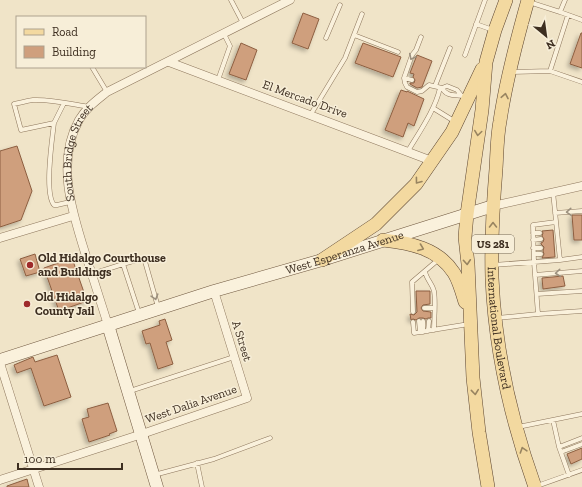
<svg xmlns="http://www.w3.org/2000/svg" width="582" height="487" viewBox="0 0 582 487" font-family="'Zilla Slab',serif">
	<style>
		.building { fill: #cf9f7d; stroke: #8d5f41; filter: url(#shadow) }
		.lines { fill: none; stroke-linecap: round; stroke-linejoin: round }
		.lane-casing { stroke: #8d765c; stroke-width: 5 }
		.street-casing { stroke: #8d765c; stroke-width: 9 }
		.secondary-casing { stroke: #6f573f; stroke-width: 13 }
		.primary-casing { stroke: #5b4430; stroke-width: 14 }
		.lane { stroke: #faf1dc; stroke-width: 4 }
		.street { stroke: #faf1dc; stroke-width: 8 }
		.secondary { stroke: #faf1dc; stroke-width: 12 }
		.primary { stroke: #f3d9a0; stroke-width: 13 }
		.oneway { stroke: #9c907e }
		.oneway2 { stroke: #988460 }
		.poi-dot { fill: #9e2a2b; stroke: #f7eed8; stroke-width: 1.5 }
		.labels { text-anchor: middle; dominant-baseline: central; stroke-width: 3; stroke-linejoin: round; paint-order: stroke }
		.shield { fill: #f7eed8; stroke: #756857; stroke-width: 1 }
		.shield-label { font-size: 11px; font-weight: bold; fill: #3d2e20 }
		.street-label { font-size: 12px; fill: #3d2e20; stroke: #f7eed8 }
		.poi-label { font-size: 12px; font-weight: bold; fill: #3d2e20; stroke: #f7eed8; text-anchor: start }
	</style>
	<defs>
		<filter id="shadow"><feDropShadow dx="-2.5" dy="2.5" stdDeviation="2" flood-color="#0004"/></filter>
	</defs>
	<rect width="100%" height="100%" fill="#f0e4c8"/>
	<path class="building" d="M303,13L319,19L308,49L292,43Z
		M581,33H582V68L570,64Z
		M241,43L257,50L246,80L229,74Z
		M363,43L401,57L393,77L355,63Z
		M417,55L432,61L422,87L417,88L410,84V83H414L415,80L413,77L414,74L410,73Z
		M401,90L407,92V91L424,99L414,126L408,123L403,137L385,130Z
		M17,146L32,191L21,220L0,227V151Z
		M572,215H582V240H574Z
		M553,230L555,257L542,258L544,254L543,251L544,247L541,244V243L543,242L544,239L542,236L543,233L542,231Z
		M35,254L40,272L26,276L20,259Z
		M72,258L87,301L59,311L44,268Z
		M563,276L565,286L543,289L542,278Z
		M416,291H430V304L423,305L421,308L423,311L431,312V318H428L426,319L423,318H419L416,320L413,319L411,320L410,314L414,315L417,312Z
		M165,319L172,340L166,342L173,364L158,369L150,343L146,344L142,331L160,325L159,321Z
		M57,355L71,397L44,406L31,368L17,373L14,365L33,357L35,362Z
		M108,403L117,431L109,434L110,435L89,442L82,419L89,417L87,409Z
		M582,448V459L571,464L567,454Z
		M27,479L29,487H7V486Z"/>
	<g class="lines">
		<defs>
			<path id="lane" d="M231,0L243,23
				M529,2L560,12L565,0
				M560,12L582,20
				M476,24L493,30
				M354,35L398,52
				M421,37L416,50L412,55L404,78L405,83L407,87L417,92L422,91L429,85L442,88C447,98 458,94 467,97
				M326,38L340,5
				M465,55L485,0
				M92,67L107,92
				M550,71L568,15
				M512,72L550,71L582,82
				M404,78L412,80
				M218,80L230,46L224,34
				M435,86L450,48
				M442,88L447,86L457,90L461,95
				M64,103L54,123L21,130L14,104C20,103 26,101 33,100C51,99 71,104 89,107
				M433,108L454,121
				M311,114L345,58L362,14
				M54,123C52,140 44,193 54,205H57L70,202
				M408,151C420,131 435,110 440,88
				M555,213L582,211
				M556,222L533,225L534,262L538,314L582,311
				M533,233H540
				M533,240L541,239
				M533,248H541
				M534,254H541
				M560,260L582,257
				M123,264L144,258L158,307
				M493,265L560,260L553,192
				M425,271C426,279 432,283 434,291C436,303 434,318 434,330
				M92,274L123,264L139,313
				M535,275L582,271
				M537,294L582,291
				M424,308H434
				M413,312L412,282L439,259
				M497,318L538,314
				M419,321L420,332
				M423,321V332
				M413,322L414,333L469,324
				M428,331L429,321
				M130,391L234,357
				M553,420L559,447
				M518,427L582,414
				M561,452L582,444
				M197,463L202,487
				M154,475L214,459L270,438
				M569,475L559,447L582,438
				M537,486L582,470"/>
			<g id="street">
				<path d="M169,62L432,161"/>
				<path d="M493,206L582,186"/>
				<path d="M0,238L73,216"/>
				<path id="s1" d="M108,325C101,303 94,281 87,259C73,215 55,163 79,120C86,108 97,100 107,92L290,0"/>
				<path d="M0,363L39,487"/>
				<path d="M0,480L142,434L247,398L214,291"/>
			</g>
			<g id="secondary">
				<path d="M108,325L157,487"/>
				<path id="s2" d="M0,360L214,291L322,260L493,206"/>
			</g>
			<g id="primary">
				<path id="s3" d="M528,0C517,39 506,80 500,121C497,136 497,153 496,169C493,205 491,241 492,278C495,349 511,420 535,487"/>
				<path d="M383,240C410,243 438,248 454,273C459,281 462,292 465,302"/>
				<path d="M322,260L376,224L416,184L452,132L482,69"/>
				<path d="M488,487L479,432L473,378L468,264L465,237L467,214L482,110L486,62L495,30L506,0"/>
			</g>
		</defs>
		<use href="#lane" class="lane-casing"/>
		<use href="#street" class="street-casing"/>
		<use href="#secondary" class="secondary-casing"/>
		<use href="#primary" class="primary-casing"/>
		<use href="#lane" class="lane"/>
		<use href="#street" class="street"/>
		<use href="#secondary" class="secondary"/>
		<use href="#primary" class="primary"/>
	</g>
	<defs><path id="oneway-chevron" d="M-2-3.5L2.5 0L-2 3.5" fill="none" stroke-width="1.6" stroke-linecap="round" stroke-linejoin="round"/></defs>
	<g class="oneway">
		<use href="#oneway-chevron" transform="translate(412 57) rotate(117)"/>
		<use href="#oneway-chevron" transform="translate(569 212) rotate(176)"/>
		<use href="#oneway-chevron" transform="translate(558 273) rotate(175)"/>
		<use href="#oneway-chevron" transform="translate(155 297) rotate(73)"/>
	</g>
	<g class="oneway2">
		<use href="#oneway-chevron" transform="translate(505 96) rotate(-79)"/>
		<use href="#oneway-chevron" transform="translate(478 133) rotate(98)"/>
		<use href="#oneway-chevron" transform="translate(418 181) rotate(127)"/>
		<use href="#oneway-chevron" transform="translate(493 225) rotate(-90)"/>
		<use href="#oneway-chevron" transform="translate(421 248) rotate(21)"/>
		<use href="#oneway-chevron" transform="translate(467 262) rotate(86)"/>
		<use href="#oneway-chevron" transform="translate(475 392) rotate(84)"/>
		<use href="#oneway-chevron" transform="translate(523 450) rotate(-108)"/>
	</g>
	<g class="poi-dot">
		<circle cx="30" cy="265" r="4"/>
		<circle cx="27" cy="304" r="4"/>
	</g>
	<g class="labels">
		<rect class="shield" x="472" y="235" width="42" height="18" rx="3"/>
		<g class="shield-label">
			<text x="493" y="244">US 281</text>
		</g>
		<g class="street-label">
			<text transform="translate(305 99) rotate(20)">El Mercado Drive</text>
			<text stroke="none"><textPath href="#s1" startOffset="180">South Bridge Street</textPath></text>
			<text stroke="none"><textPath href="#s2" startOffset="361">West Esperanza Avenue</textPath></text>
			<text stroke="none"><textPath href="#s3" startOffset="332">International Boulevard</textPath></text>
			<text transform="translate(242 341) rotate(73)">A Street</text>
			<text transform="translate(191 404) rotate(-19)">West Dalia Avenue</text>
		</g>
		<g class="poi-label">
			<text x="38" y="258">Old Hidalgo Courthouse<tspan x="38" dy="14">and Buildings</tspan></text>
			<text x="35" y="297">Old Hidalgo<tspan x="35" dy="14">County Jail</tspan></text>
		</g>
	</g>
	<rect x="16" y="16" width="130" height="52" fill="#f7eed8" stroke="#ada18e"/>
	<rect x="24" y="29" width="20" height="6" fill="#f3d9a0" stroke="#ada18e"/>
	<text x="52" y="36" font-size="12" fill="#3d2e20">Road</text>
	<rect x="24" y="46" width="20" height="12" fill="#cf9f7d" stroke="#ada18e"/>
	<text x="52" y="56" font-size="12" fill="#3d2e20">Building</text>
	<g transform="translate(546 36) rotate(151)" stroke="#f7eed8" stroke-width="3" paint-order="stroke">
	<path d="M0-3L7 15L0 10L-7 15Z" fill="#3d2e20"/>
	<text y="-6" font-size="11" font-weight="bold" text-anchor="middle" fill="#3d2e20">N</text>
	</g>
	<path d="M18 463v6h104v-6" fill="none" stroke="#3d2e20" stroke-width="2"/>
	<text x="24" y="463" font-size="12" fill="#3d2e20" stroke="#f7eed8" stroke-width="3" paint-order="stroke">100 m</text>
</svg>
